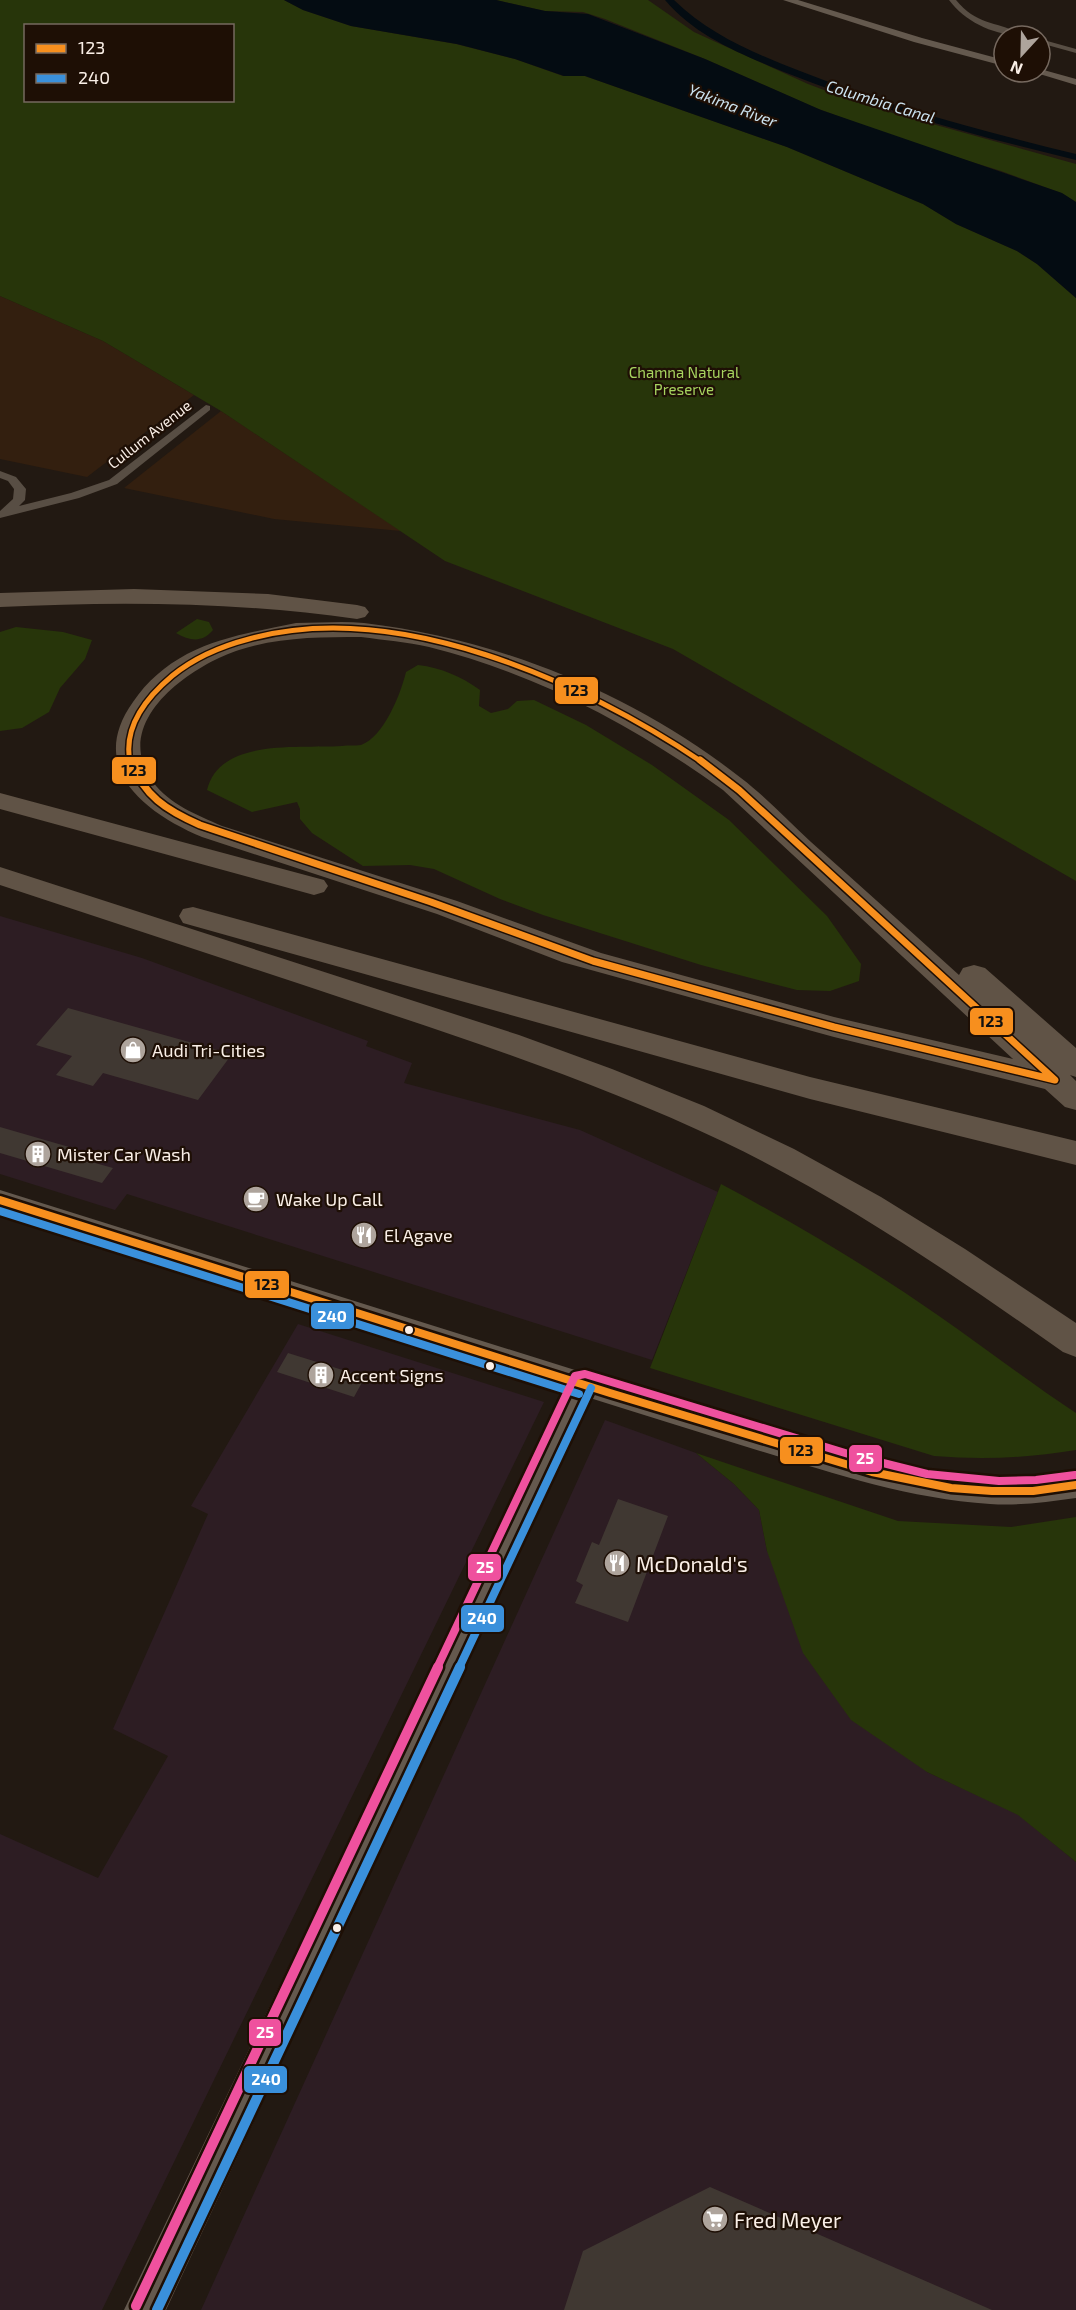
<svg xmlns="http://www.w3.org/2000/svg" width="1076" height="2310" viewBox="0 0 1076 2310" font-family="'Exo 2',sans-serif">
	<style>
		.commercial { fill: #2d1d23 }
		.built { fill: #331f0f }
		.green { fill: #27350a; fill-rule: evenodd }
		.water { fill: #040c12 }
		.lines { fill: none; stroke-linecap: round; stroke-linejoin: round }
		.canal { fill: #040c12; fill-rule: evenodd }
		.building { fill: #403832 }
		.street { fill: #584e44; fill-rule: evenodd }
		.secondary { fill: #64594e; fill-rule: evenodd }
		.highway { fill: #605346; fill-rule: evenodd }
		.bus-1-far2-casing { stroke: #1e0f05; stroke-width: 8 }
		.bus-1-far1-casing { stroke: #1e0f05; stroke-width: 10 }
		.bus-1-casing { stroke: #1e0f05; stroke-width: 13 }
		.bus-2-far1-casing { stroke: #1e0f05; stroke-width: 13 }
		.bus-2-casing { stroke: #1e0f05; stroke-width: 15 }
		.bus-3-far1-casing { stroke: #1e0f05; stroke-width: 13 }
		.bus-3-casing { stroke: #1e0f05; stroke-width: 15 }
		.bus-1-far2 { stroke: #f78f1e; stroke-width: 5 }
		.bus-1-far1 { stroke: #f78f1e; stroke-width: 7 }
		.bus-1 { stroke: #f78f1e; stroke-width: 8 }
		.bus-2-far1 { stroke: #3a90db; stroke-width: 8 }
		.bus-2 { stroke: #3a90db; stroke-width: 10 }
		.bus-3-far1 { stroke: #ef519e; stroke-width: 8 }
		.bus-3 { stroke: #ef519e; stroke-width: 10 }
		.bus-dot { fill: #faefe7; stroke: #1e0f05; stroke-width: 2 }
		.labels { text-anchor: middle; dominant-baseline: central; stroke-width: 4.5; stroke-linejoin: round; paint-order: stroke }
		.far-park-label { font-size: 15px; fill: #a7d45f; stroke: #1e0f05 }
		.far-street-label { font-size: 15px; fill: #faefe7; stroke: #1e0f05 }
		.far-water-label { font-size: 16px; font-style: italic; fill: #cce3f0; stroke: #1e0f05 }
		.poi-label { font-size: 18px; fill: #faefe7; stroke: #1e0f05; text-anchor: start }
		.near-poi-label { font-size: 21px; fill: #faefe7; stroke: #1e0f05; text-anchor: start }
		.line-badge { stroke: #1e0f05; stroke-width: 2 }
		.badge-label { font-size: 16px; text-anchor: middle; font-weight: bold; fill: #fff }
		.pale-badge-label { font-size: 16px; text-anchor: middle; font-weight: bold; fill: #111 }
	</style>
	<rect width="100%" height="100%" fill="#221912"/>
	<path class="commercial" d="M0,916L142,958L368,1041L366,1046L412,1063L404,1083L580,1130L718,1192L652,1360L127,1194L115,1210L0,1174Z
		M298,1324L544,1402L102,2310H0V1834L98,1878L168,1756L113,1729L208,1514L191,1506Z
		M605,1420L696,1453L734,1484L759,1510L767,1551L927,1772L1018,1814L1076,1862V2310H201Z"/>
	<path class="built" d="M0,296L103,341L194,395L87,477L0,459Z
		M221,411L401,531L274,519L124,488Z"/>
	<path class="green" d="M0,0H284L303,10L351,26L456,44L515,59L563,76H585L787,147L923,204L956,224L1017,251L1037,264L1076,298V881L673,649L445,561L221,411L103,341L0,296ZM26,26H232V100H26Z
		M496,0H648L694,32L808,84L864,105L1076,164V202L1061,193L1001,171L914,144L816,108L705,59L605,19L583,12L545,11Z
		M197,619L209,622L213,630C202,643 190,641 176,633Z
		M16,627L63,632L92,640L85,659L60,688L49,712L22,728L0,731V632Z
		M418,665C442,668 460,676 480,690L479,706L491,713L508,709L517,701L534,700L586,725L652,765L729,820L827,916L861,964L859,981L830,991L797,990L701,965L543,915L500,899L434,869L410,865L363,866L312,833L300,819V809L297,802L252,812L207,790C220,737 301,749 342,746C348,745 355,746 361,745C384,737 401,693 406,672Z
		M721,1184C796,1224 869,1267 939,1316C985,1348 1029,1382 1076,1413V1450C1028,1458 983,1460 934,1456L650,1368Z
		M696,1453L898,1521L1011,1527L1076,1517V1862L1018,1815L927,1772L851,1720L803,1653L767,1551L759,1510L734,1484Z"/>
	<path class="water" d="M284,0H496L545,11L588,14L705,59L821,110L1062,193L1076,202V298L1037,264L1017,251L956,224L923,204L787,147L585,76H564L515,59L457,44L351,26L303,10Z"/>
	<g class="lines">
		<path class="canal" d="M665,0H674C710,35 754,53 800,71C890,107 983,131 1076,154V160C977,136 879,110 784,72C741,54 695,36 665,0Z"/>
	</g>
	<path class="building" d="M68,1008L232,1054L198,1100L103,1073L93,1086L56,1075L72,1056L36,1045Z
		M0,1127L76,1149L70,1156L113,1168L102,1183L0,1153Z
		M288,1353L365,1377L354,1397L277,1372Z
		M618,1499L668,1516L628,1622L575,1603L583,1585L576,1581L592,1542L599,1545Z
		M710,2187L992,2310H564L583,2251Z"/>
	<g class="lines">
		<path class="street" d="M949,0H956C978,27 1000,21 1025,36C996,36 966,23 949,0Z
			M1040,39L1076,49V53L1040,43Z
			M206,405L210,406V410L117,484L79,498L0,518V511L13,499L14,489L8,481L0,478V471L16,477L26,489L25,500L19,506L71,493L109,480Z"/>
		<path class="secondary" d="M783,0H798L922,38L1004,60V66L914,42Z
			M1040,69L1076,79V85L1033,72H1040Z
			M0,1190L610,1381L872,1459L951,1475L992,1478H1033L1076,1472V1498C1047,1502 1019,1506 990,1504C910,1499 835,1474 760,1451C703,1433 646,1416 590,1398L166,2310H124L565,1390L0,1210Z"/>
		<path class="highway" d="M134,589L268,594L357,605L365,607L369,612L365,617L357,619C238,602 120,601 0,607V593Z
			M296,623C319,623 342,621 364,623C499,639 634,694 741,778C766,797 788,821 811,842C861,886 910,931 959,975L963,968L974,965L985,968L1076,1048V1077L1070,1075L1076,1081V1110L1065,1107L1045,1089L834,1037L562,962L437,914L202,837C145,813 86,768 133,702C147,681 165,666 187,654C222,636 259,631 296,623ZM361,637C384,640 407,642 429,647C537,674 633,725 723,790L1013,1059L834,1017L601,953L457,901L222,826C197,815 169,804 153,782C109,722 190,666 239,650C279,637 320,637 361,637Z
			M0,793L324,880L328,886L324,892L314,895L0,809Z
			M0,867L519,1035L612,1069L704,1106L794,1149L881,1197L965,1249L1076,1323V1357L1063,1352C955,1276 845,1200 724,1142C604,1085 478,1043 351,1001C234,962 117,924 0,885Z
			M193,907L810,1077L1076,1141V1165L810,1099L183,923L179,916L183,909Z"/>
		<defs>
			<path id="bus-1-far2" d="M130,762C123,727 147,697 172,676C194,658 222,646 249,639C396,598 582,681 702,762"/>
			<path id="bus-1-far1" d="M130,760C144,796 166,810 200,825L431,902L593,961L834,1027L1055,1080L739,790L700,760"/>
			<path id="bus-1" d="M0,1200L610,1393L872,1472L951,1488L992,1491H1033L1076,1485"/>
			<path id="bus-2-far1" d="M0,1211L579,1394
				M459,1668L591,1388"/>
			<path id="bus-2" d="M157,2310L460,1667"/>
			<path id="bus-3-far1" d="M437,1668L575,1376L585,1374L855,1456L927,1474L999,1481L1036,1480L1075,1475"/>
			<path id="bus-3" d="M136,2306L438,1667"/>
		</defs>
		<use href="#bus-1-far2" class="bus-1-far2-casing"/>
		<use href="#bus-1-far1" class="bus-1-far1-casing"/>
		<use href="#bus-1" class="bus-1-casing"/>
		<use href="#bus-2-far1" class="bus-2-far1-casing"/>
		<use href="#bus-2" class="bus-2-casing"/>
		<use href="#bus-3-far1" class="bus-3-far1-casing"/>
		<use href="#bus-3" class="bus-3-casing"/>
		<use href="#bus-1-far2" class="bus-1-far2"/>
		<use href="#bus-1-far1" class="bus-1-far1"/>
		<use href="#bus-1" class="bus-1"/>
		<use href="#bus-2-far1" class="bus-2-far1"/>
		<use href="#bus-2" class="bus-2"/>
		<use href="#bus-3-far1" class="bus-3-far1"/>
		<use href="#bus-3" class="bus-3"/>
	</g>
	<defs>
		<symbol id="shop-disc" viewBox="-11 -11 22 22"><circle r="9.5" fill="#aea49c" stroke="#1e0f05"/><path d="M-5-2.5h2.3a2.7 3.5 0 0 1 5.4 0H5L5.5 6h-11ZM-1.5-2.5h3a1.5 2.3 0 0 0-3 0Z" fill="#fff"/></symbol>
		<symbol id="building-disc" viewBox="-11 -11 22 22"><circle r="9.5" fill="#aea49c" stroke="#1e0f05"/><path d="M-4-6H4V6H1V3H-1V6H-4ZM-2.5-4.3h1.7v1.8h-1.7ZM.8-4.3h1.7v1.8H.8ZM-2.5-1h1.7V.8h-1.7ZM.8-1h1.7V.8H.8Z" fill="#fff"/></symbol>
		<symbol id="cafe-disc" viewBox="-11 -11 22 22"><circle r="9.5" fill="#aea49c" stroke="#1e0f05"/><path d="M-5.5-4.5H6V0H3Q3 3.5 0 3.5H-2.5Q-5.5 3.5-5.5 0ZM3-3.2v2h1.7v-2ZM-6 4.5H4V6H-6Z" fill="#fff"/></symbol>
		<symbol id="restaurant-disc" viewBox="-11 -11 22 22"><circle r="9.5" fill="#aea49c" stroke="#1e0f05"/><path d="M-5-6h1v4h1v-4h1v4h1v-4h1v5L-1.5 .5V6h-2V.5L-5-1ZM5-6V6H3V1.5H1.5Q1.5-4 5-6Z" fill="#fff"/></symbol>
		<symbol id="supermarket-disc" viewBox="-11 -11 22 22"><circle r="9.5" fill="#aea49c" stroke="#1e0f05"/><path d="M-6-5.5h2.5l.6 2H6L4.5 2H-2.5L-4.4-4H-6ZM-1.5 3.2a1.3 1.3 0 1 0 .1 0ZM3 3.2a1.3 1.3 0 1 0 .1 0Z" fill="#fff"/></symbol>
	</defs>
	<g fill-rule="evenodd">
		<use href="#shop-disc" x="118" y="1035" width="30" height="30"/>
		<use href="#building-disc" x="23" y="1139" width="30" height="30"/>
		<use href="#cafe-disc" x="241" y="1184" width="30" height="30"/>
		<use href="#restaurant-disc" x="349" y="1220" width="30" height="30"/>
		<use href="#building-disc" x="306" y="1360" width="30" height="30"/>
		<use href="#restaurant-disc" x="602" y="1548" width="30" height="30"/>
		<use href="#supermarket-disc" x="700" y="2204" width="30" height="30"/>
	</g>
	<g class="bus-dot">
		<circle cx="409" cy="1330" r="5"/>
		<circle cx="490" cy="1366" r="5"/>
		<circle cx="337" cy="1928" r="5"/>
	</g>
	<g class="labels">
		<g class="far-park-label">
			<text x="684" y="372">Chamna Natural<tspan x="684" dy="17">Preserve</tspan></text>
		</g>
		<g class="far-street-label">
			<text transform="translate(149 434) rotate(-38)">Cullum Avenue</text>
		</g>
		<g class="far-water-label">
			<text transform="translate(881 101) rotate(17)">Columbia Canal</text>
			<text transform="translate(733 105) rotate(21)">Yakima River</text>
		</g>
		<g class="poi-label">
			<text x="152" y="1050">Audi Tri-Cities</text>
			<text x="57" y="1154">Mister Car Wash</text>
			<text x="276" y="1199">Wake Up Call</text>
			<text x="384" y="1235">El Agave</text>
			<text x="340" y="1375">Accent Signs</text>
		</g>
		<g class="near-poi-label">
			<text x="636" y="1563">McDonald's</text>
			<text x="734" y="2219">Fred Meyer</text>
		</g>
	</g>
	<g class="line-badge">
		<rect x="554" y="676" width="45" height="29" rx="6" fill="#f78f1e"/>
		<rect x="111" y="756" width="46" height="29" rx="6" fill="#f78f1e"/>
		<rect x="969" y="1007" width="45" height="29" rx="6" fill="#f78f1e"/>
		<rect x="244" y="1270" width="46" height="29" rx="6" fill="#f78f1e"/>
		<rect x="310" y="1302" width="45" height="28" rx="6" fill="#3a90db"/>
		<rect x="779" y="1436" width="45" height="29" rx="6" fill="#f78f1e"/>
		<rect x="848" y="1444" width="35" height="29" rx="6" fill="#ef519e"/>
		<rect x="467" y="1553" width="35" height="29" rx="6" fill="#ef519e"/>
		<rect x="460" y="1604" width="45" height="29" rx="6" fill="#3a90db"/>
		<rect x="248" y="2018" width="34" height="29" rx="6" fill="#ef519e"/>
		<rect x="243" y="2065" width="45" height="29" rx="6" fill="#3a90db"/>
	</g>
	<g class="badge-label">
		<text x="332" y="1322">240</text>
		<text x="865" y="1464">25</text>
		<text x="485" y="1573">25</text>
		<text x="482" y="1624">240</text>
		<text x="265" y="2038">25</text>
		<text x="266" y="2085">240</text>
	</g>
	<g class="pale-badge-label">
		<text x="576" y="696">123</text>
		<text x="134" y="776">123</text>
		<text x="991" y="1027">123</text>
		<text x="267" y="1290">123</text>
		<text x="801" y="1456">123</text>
	</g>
	<rect x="24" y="24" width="210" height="78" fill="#1e0f05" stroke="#76695f" stroke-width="1.5"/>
	<rect x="36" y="44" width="30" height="9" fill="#f78f1e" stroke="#76695f" stroke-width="1.5"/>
	<text x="78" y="54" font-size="18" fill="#faefe7">123</text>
	<rect x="36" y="74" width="30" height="9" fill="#3a90db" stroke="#76695f" stroke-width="1.5"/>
	<text x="78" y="84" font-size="18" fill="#faefe7">240</text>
	<g transform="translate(1022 54) rotate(202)"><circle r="28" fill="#1e0f05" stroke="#76695f" stroke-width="1.5"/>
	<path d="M0-4.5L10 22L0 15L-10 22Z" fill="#aea49c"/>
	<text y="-9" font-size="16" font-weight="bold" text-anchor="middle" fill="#faefe7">N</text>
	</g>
</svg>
